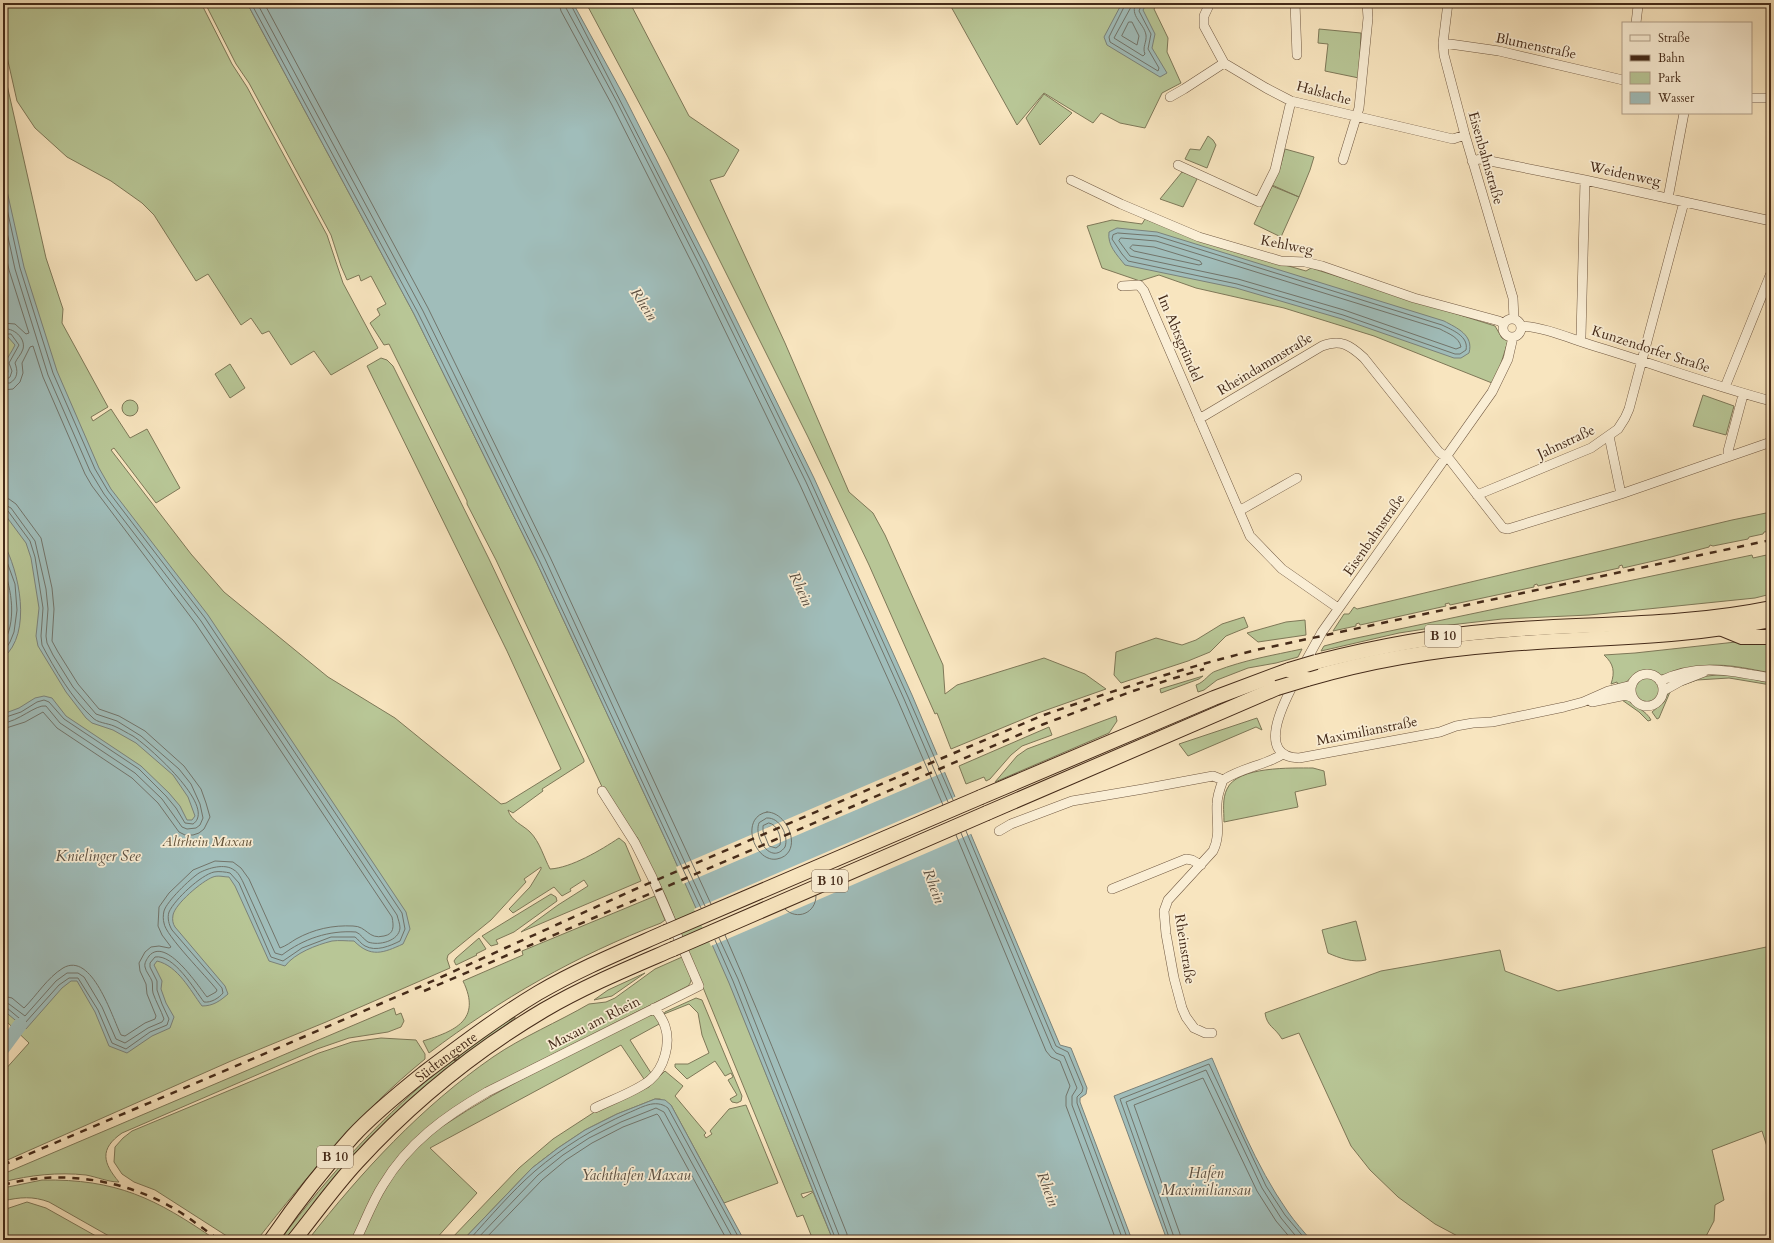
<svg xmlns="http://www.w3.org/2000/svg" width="1774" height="1243" viewBox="0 0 1774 1243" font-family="Cardo,serif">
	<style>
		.green { fill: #b8c696; stroke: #7e7858 }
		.water { fill: #a0bdba; stroke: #7b827a; fill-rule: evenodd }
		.pier { fill: #f8e5bf }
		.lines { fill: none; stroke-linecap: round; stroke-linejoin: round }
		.shore { stroke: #72746a; stroke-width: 1 }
		.river { stroke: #a0bdba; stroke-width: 14 }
		.minor-casing { stroke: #715942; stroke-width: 10 }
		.trunk-casing { stroke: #442a19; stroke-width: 16 }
		.minor { stroke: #faeed5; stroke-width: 9 }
		.trunk { stroke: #f8e5bf; stroke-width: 14 }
		.rail { stroke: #442a19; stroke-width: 2.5; stroke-dasharray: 7 7; stroke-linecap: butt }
		.trunk-bridge-casing { stroke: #442a19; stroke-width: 16; stroke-linecap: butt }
		.trunk-bridge { stroke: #f8e5bf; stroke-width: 14 }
		.labels { text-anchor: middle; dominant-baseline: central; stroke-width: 3.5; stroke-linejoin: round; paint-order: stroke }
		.shield { fill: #faeed5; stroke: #7b6551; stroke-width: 1 }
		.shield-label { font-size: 13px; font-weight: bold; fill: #442a19 }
		.street-label { font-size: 14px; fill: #442a19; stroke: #faeed5 }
		.park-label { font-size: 14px; font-style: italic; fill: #615138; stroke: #faeed5 }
		.water-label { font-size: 15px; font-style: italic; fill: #5b4f41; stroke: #faeed5 }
	</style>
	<rect width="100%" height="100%" fill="#f8e5bf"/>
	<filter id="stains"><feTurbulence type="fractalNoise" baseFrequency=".005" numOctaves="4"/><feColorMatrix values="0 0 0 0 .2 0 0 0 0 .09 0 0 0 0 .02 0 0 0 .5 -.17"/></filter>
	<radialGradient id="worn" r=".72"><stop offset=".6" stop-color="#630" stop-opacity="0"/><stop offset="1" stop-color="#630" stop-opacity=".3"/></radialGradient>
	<path class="green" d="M3,3H201L232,64L247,87L327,235L343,283L378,348L331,375L314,351L291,365L269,331L262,334L251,318L241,325L208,274L196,281L154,215L142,203L111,181L67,157L35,128L17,101L3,39V35L6,34L3,19Z
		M205,3H247L414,314L537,563L669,847L726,974L813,1191L801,1194L803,1198L813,1192L833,1240H813L803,1215L797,1217L666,897L637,837H634L604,791L496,560L467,504V501L389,344L384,345L370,323L380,315L377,309L386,304L371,276L361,281L359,275L347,280L341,266L331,235L249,83L236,64Z
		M586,3H630L689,116L739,150L724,176L710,180L785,343L849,492L873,513L885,535L943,665L945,694L957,685L1044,658L1085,674L1106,689L1038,713L951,749L937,713L935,714L869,565L808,437L668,157Z
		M949,3H1158L1154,9L1168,38L1167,52L1181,83L1162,93L1145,128L1120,123L1101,113L1093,123L1044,93L1017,125Z
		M1319,29L1361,33L1359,78L1325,71L1328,44L1318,43Z
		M3,67L46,258L63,309L62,323L108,407L91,417L93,421L111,409L130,438L147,429L180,488L156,503L114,448L111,450L191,554L224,592L328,677L395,718L501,804L506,803L561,769L507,651L367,366L381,358L387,360L393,366L489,559L584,760V762L542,789L543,791L513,813L508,810C511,821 523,825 530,832C540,842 544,858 550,869C571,868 601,850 619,838L625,843L641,881L521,932L558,905L588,886L584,880L570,889L571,891L562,896L554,887L513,913L509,909L530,887L541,869V867L524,879L526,882L491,920L448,955L447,959L450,968L326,1022L231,1061L3,1162V1072L29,1043L7,1022L3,1026Z
		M1044,94L1072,113L1040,145L1026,118Z
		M1208,136L1213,140L1216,145L1207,168L1185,159L1190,149L1200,150Z
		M1285,149L1314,157L1310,170L1299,197L1272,185L1280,168Z
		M1182,172L1198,177L1183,207L1160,199Z
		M1272,186L1299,197L1281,237L1254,224Z
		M1145,219L1201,241L1306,271L1311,268L1495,326L1502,338L1508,341L1498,373L1492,383L1374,336L1284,308L1196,288L1159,275L1140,281L1102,268L1087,226L1112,220L1142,224Z
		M230,364L245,388L230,398L215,374Z
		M1703,395L1734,406L1726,435L1693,426Z
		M122 408a8 8 0 1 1 16 0a8 8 0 1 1-16 0Z
		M1771,512V531L1764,532L1763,534L1749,537L1748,539L1713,546L1710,545L1709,547L1671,557L1623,568L1622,565L1619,566V568L1538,586L1537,584L1534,585V587L1450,605L1449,603L1445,604L1446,606L1360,625L1359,623L1356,624V626L1333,631L1344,614H1349L1354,607L1357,609L1732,520Z
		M1771,554V594L1755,598L1589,615L1502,619L1450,625L1399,633L1321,651L1324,646L1347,640L1752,555L1753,558Z
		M1244,617L1248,627L1226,636L1210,652L1188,661L1121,683L1114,675L1116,652L1156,638L1182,645L1196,640L1222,624Z
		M1305,620L1306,635L1258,642L1247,633L1286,622Z
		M1745,641L1771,643V673C1744,668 1722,662 1695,667C1684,669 1675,673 1664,675C1656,676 1650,668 1641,671C1632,674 1628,683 1618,687L1617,682L1611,684C1615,672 1614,664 1604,655L1635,653Z
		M1302,649L1298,657L1276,663L1248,668L1217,680L1204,690L1198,692L1196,685C1205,682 1209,673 1216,671C1244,660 1274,655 1302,649Z
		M1717,675H1735L1771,683V685L1729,678L1697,680L1677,687L1670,692L1659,718L1657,719L1652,712L1664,702L1668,693L1676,686L1698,677Z
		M1203,676L1199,679L1161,693L1160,689Z
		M1634 690a13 13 0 1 1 26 0a13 13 0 1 1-26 0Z
		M1627,699C1634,707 1646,710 1651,720L1648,721L1639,712L1622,700Z
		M1116,716L1117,721L1109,733L995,782L1017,756L1027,749Z
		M1257,718L1262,730L1256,727L1188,756L1179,744Z
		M1049,727L1052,735L1022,746L1011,755L990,779L986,781L984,777L966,784L959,766Z
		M1313,768L1324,771L1326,785L1295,792L1298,807L1224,822C1224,811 1222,799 1227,789C1237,766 1292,768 1313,768Z
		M551,894L556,897L557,901L514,932L496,940L498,944L491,946L482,936Z
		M655,896L665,920L661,923C575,956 502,998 429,1053L423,1041C455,1031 482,1020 463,981L523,955L522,951Z
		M1356,921L1366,960C1353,963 1339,958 1328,953L1322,930Z
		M479,938L486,949L476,954L477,955L456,965L454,961L456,958Z
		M1771,946V1159L1762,1131L1712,1150L1724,1200L1715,1205L1714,1221L1704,1240H1465L1435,1224L1398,1197L1370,1170L1351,1146L1299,1033L1282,1039C1275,1027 1267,1027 1265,1013L1381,971L1500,950L1505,971L1558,991Z
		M682,957C687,966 696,978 688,986L518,1072L412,1142L352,1240H308C362,1171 421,1107 493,1057C522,1037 558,1022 589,1004L606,1002L615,998L655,969Z
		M645,973L612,996L594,1000L608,990Z
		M696,998L702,1000L742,1096L741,1101L737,1103L732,1102L730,1099L737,1095L728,1080L733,1077L731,1073L725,1076L715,1061L687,1079L675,1067V1064H688L709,1053L702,1035L698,1013L689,1004L664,1014L665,1012Z
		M394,1008L396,1015L401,1013L404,1021L401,1027L388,1032L349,1038L317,1049L122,1133C99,1149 103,1163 119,1182C108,1182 97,1177 86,1175C58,1172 30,1175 3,1182V1174Z
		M653,1015L658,1017L661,1023L630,1040L651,1073L644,1079L621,1045L430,1148L477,1193L435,1240H359C371,1214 383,1190 400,1167C411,1151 427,1138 442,1125L443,1126C507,1083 579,1051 647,1016Z
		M515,1017V1018L494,1034L348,1162L318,1198L285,1240H280C330,1174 384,1113 450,1062C471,1046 491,1030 515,1017Z
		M381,1038L416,1040L425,1054V1059C360,1112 309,1174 257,1240H233L155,1190L134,1182L122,1174L114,1162L115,1147L123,1138L132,1131L319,1053L352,1042Z
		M665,1071L683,1086L675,1096L706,1133L704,1135L706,1138L712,1134L710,1131L729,1109L746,1105L778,1183L724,1203L671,1105L660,1099H655L617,1114L585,1130L558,1148L532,1168L463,1240H450L519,1168L553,1139L596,1111L649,1087Z
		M42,1180C117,1179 155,1198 216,1240H116L49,1202C33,1196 20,1197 3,1201V1188Z
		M27,1202L46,1208L103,1240H3V1210Z"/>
	<path class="water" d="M247,3H573L625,98L708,262L814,478L912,695L1060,1045L1071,1048L1087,1088L1086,1094L1080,1098V1102L1132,1240H833L729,983L669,847L537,563L414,314ZM769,827H771L777,842L772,843L766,829Z
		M1122,3H1147L1143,10L1155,34L1152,48L1167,73L1160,77L1107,45L1104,37Z
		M3,173L24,267L57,371L99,468L111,489L208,615L406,912L410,929L403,944C383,953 371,958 354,941C347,941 339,940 332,941C316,945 295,953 285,966L269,961L235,886L229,877C224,877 218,875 213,877C202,881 175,904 173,915C172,920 173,924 175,927L225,986L228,994C220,1001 213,1006 202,1006C190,990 178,966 157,961L154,965L162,981L161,989L166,1003L174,1017L170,1028L152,1036L127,1053L109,1046L95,1012L77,981H71L62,988L26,1029L3,1010V714L19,708L35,698L44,696L52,698L66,716L141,766L169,793L180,806L187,820H192L195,816L188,797L173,775L136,743L113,730L92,723L86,718L66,692L38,646L36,636L39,608L31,558L26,543L3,512V374L7,375L8,371L5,364C7,357 12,352 15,345L8,337L3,338Z
		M1117,228L1157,232L1444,321C1457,328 1474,335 1469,353L1461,358H1454L1342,319L1236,288L1125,265C1117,255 1107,245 1109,232Z
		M3,542C19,571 33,633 3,658Z
		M1212,1058C1234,1110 1255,1165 1288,1212C1295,1222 1303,1231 1311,1240H1167L1114,1096Z
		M655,1099L665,1100L671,1105L744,1240H463L532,1168L558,1148L585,1130L617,1114Z"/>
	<path class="pier" d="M939,754L947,771L683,884L676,867Z
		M957,796L973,833L711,946L694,909Z"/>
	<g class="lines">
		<path class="shore" d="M251,3L418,313L540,562L701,908
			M257,3L423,311L545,559L705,906
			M264,3L428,308L550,557L711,904
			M559,3L561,11L612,105L695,269L800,485L898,701L943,805
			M565,3L566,8L617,102L700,266L806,482L904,699L948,802
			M570,3L704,264L810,480L908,697L953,800
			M1126,3L1109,37L1110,42L1158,71L1159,68L1148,49L1151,34L1139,11L1142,3
			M1131,3V7L1114,38L1143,56L1145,54C1142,47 1147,42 1146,35C1144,23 1129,16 1136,3
			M1129,22H1132L1139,36L1137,45L1122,36Z
			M3,191L20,268L53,373L95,469L108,491L205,618L402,913L405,929L400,941C390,946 376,952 365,946C361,944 358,939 355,937H331L302,948L283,961L271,957L239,883L230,873C226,872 219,871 214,872C201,875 175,899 169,912C167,918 169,925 172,930L222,988L223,993C219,998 211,1003 204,1002C194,989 174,954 155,957L150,963V967L157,981V990L162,1004L169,1019L167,1025L150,1032L126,1049L112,1043L98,1010L78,978H69L59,985L25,1023L7,1008L3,1007
			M3,214L15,269L48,375L90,471L104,494L201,621L397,915C398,919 400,924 400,928C399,941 379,946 368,942C364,940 361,934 356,932C329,930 303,939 282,955L275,953L243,882C241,878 238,872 234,870C225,863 208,868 199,873C190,879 167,901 164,911C163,915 163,920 164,923C165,935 207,977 217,990L216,992L207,997C198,986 166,936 149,956C147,959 144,963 145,967C146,972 150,976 152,981C153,985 152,989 153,993C156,1002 161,1010 164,1019L162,1022L148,1028L125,1043L116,1039L102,1007L84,977L78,973H67L56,981L25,1016L9,1004L3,1002
			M1118,233L1157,236L1442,325C1452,330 1469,336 1466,350L1460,354H1455L1343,315L1237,284L1128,261L1122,254L1112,239L1113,235Z
			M1121,238L1156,241L1440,329C1449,334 1459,337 1461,347L1456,349L1344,310L1238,279L1130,256L1119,241Z
			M3,242L9,270L29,333L26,334L15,324L3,323
			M1133,245L1154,247L1200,261L1202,264L1199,265L1134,251L1130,248Z
			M3,329C13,327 26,338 23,349C21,355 17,358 15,363C18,371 18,378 10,383H3
			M3,334H11L19,345L9,363L12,371L10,377L7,379L3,378
			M3,390L13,389L20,382L23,373L22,363L30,347L33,346L43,377L85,474L92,486L196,624L392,917C394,927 394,934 384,936C368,940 367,926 353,926C333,925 314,929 296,939C291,942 286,946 280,948L249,879L241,868L233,862L215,861L193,870L169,893L159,907L158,926L162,935L171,947L169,948L159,946L151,947L145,952L139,963L140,971L146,984L147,994L156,1016L155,1019L145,1023L125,1036L121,1035C112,1017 92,951 63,968C47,978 37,995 24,1008L12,998L3,996
			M3,498L9,499L16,504L41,538L52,588L54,609L52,641L58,652L78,684L99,709L119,716L145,731L184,766L201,789L206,803L210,817L204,829L199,833L193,835H185L179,832L158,803L132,778L57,728L43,712L25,722L3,729
			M3,504L11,508L35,541L46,589L48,609L46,636L47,643L53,655L73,687L96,714L117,721L141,736L179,769L191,784L200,804L203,818L200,825L196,828L187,829L182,827L162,799L135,773L60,723L46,706C36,704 18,722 3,723
			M3,509L8,511L30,541L35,557L43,608L41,636L42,645C54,668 73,700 92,717C97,723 107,723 114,726C121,729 127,733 133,736C147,745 218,807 193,824L185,823L176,808L166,796L139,769L64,719L49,702L44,700L37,702L21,712L3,718
			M3,551L15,584L17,610L14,632L10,642L3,653
			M3,567C12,590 17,622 3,644
			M3,585L6,610L3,629
			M767,812C789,812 804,854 777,859C754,863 739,817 767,812Z
			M767,818C780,817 789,836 785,847C771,866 753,837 759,823Z
			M769,823C777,824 782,837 780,845L776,848L769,846L763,831V826Z
			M966,831L1056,1046L1068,1052L1083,1088L1082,1092L1077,1097V1103L1128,1240
			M961,833L1052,1048L1056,1053L1064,1056L1077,1088L1072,1096V1105L1123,1240
			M956,835L1046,1051L1051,1057L1060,1061L1070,1086L1066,1096V1106L1116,1240
			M785,909C797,921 816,913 816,896
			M725,935C768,1033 807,1134 847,1234V1240
			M719,938L738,979L841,1240
			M715,940L733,981L836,1240
			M469,1240C490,1217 511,1192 535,1171C563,1147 594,1128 628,1113C641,1108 655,1098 668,1108L740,1240
			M476,1240L538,1175L563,1155L589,1138L621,1122L656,1108L664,1112L734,1240
			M484,1240L542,1180L566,1160L592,1143L623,1127L657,1114L659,1116L727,1240
			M1170,1240L1120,1099L1209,1064L1266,1186L1285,1215L1306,1240
			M1175,1240L1126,1102L1206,1070L1262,1188L1281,1218L1299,1240
			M1181,1240L1180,1234L1134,1105L1203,1078L1257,1191L1276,1221L1292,1240"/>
		<path class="river" d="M3,1048L20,1025"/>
		<defs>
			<path id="minor" d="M1210,3L1204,16V26L1224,63L1266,88L1291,101L1453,139L1465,135
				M1295,3L1297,55
				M1448,3L1443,43L1444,55L1465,135L1513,298L1514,319
				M1636,23L1638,6
				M1443,43L1499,51L1623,80
				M1170,97L1184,89L1224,63
				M1751,98H1771
				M1343,160L1359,108L1368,18L1367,3
				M1472,161L1480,159L1585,180L1771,221
				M1178,165L1259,202L1275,170L1291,101
				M1071,180L1121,204L1199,237L1281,261L1305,262L1322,266L1414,298L1499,321L1504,324
				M1668,198L1684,113
				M1122,286L1139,285L1144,291L1250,536L1282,569L1338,608
				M1503 328a9 9 0 1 1 18 0a9 9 0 1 1-18 0Z
				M1521,326C1544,327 1569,338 1591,345C1651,363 1711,385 1771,401
				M1579,341L1581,336L1585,180
				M1725,387L1771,273
				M1199,419L1322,346C1341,339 1350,345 1364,358L1439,452L1450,460L1503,528L1508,529L1621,494L1771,442
				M1609,436L1621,494
				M1728,457V451L1743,395
				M1477,495L1591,448L1618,429L1625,418L1629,409L1684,202
				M1239,511L1297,478
				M1302,668L1322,632L1492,392L1508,359L1513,337
				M1631 690a16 16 0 1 1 32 0a16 16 0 1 1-32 0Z
				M1295,681C1284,702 1255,757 1299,758L1440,732L1456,726L1473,723L1492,722L1564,707L1583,702L1608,691L1632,685
				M1660,681C1699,662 1731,671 1771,678
				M1663,691L1681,681L1704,672
				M1592,702L1626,695L1633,698
				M1223,780C1243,767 1264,766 1283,754
				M999,831L1011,824L1072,801L1143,789L1213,776L1223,780
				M1112,889L1186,859L1192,860L1201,865
				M1212,1033H1205L1194,1028L1186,1017L1182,1008L1174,978L1166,934L1164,911L1168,900L1213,851C1221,835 1216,821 1217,804C1217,796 1220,788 1223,780
				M595,1108C611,1100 637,1091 650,1080C664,1068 671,1044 665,1026C663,1020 659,1014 654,1008
				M356,1240C365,1222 372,1202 383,1185C408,1143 445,1116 487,1092L699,986L652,877L635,843L602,791"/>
			<g id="trunk">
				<path d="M1720,628L1742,637H1771"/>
				<path d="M1316,662C1375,647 1433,636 1493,631C1586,623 1679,627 1771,608"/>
				<path d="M1307,679C1369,661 1432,650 1497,645C1588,637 1681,639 1771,620"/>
				<path d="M981,797L1214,698L1289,670"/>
				<path d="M987,813L1277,688"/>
				<path id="s1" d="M271,1240C296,1204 322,1170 352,1137C373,1114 399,1093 424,1073C461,1045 498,1017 538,993C579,969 623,951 666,932"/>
				<path d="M294,1240C315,1214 334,1187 357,1162C411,1103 475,1051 544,1010C585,986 629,968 673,949"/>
			</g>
		</defs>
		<use href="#minor" class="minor-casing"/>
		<use href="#trunk" class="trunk-casing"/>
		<use href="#minor" class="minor"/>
		<use href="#trunk" class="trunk"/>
		<path class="rail" d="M424,991L1044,724L1133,691L1204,669
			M3,1165L243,1063L417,988L640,887L1041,716C1112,691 1183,668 1256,650L1771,540
			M3,1185C57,1170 116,1178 166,1204C185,1214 202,1228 219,1240"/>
		<defs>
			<path id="trunk-bridge" d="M1289,670L1316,662
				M1277,688L1307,679
				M666,932L981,797
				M673,949L987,813"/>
		</defs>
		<use href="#trunk-bridge" class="trunk-bridge-casing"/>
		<use href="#trunk-bridge" class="trunk-bridge"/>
	</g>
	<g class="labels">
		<g class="shield">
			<rect x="1425" y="625" width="36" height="22" rx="3"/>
			<rect x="812" y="870" width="36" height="22" rx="3"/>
			<rect x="317" y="1146" width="36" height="22" rx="3"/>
		</g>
		<g class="shield-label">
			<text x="1443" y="636">B 10</text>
			<text x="830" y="881">B 10</text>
			<text x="335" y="1157">B 10</text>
		</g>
		<g class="street-label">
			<text transform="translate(1536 46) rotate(12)">Blumenstraße</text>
			<text transform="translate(1324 93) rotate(15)">Halslache</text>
			<text transform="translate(1486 158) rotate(74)">Eisenbahnstraße</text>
			<text transform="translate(1625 174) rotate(12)">Weidenweg</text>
			<text transform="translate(1287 245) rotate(11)">Kehlweg</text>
			<text transform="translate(1180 338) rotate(67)">Im Abtsgründel</text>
			<text transform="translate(1651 349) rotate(18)">Kunzendorfer Straße</text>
			<text transform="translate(1265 364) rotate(-31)">Rheindammstraße</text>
			<text transform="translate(1566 442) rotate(-25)">Jahnstraße</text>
			<text transform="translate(1374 535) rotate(-55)">Eisenbahnstraße</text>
			<text transform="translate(1367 731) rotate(-11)">Maximilianstraße</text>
			<text transform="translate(1185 949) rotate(81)">Rheinstraße</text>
			<text transform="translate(594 1023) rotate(-27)">Maxau am Rhein</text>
			<text stroke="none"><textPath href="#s1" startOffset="255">Südtangente</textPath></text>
		</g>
		<g class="park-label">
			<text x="207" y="841">Altrhein Maxau</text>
		</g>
		<g class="water-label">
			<text transform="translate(644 304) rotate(57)">Rhein</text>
			<text transform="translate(801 589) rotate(65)">Rhein</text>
			<text x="98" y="856">Knielinger See</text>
			<text transform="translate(934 886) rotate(69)">Rhein</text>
			<text x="1206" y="1173">Hafen<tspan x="1206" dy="17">Maximiliansau</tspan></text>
			<text x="636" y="1175">Yachthafen Maxau</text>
			<text transform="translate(1048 1189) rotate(69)">Rhein</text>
		</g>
	</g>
	<rect width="1774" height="1243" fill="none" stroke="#f8e5bf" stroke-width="16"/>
	<rect x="4" y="4" width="1766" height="1235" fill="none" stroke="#442a19" stroke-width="2"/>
	<rect x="8" y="8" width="1758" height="1227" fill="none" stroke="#442a19"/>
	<rect x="1622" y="22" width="130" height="92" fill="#faeed5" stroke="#b1a08a"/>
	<rect x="1630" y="35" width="20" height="6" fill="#faeed5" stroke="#b1a08a"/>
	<text x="1658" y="42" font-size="12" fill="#442a19">Straße</text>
	<rect x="1630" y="55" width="20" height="6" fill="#442a19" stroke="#b1a08a"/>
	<text x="1658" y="62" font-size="12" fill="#442a19">Bahn</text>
	<rect x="1630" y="72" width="20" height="12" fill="#b8c696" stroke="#b1a08a"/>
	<text x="1658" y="82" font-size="12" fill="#442a19">Park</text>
	<rect x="1630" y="92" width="20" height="12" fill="#a0bdba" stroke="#b1a08a"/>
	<text x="1658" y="102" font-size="12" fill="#442a19">Wasser</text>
	<rect width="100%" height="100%" filter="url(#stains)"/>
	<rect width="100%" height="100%" fill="url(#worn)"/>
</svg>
